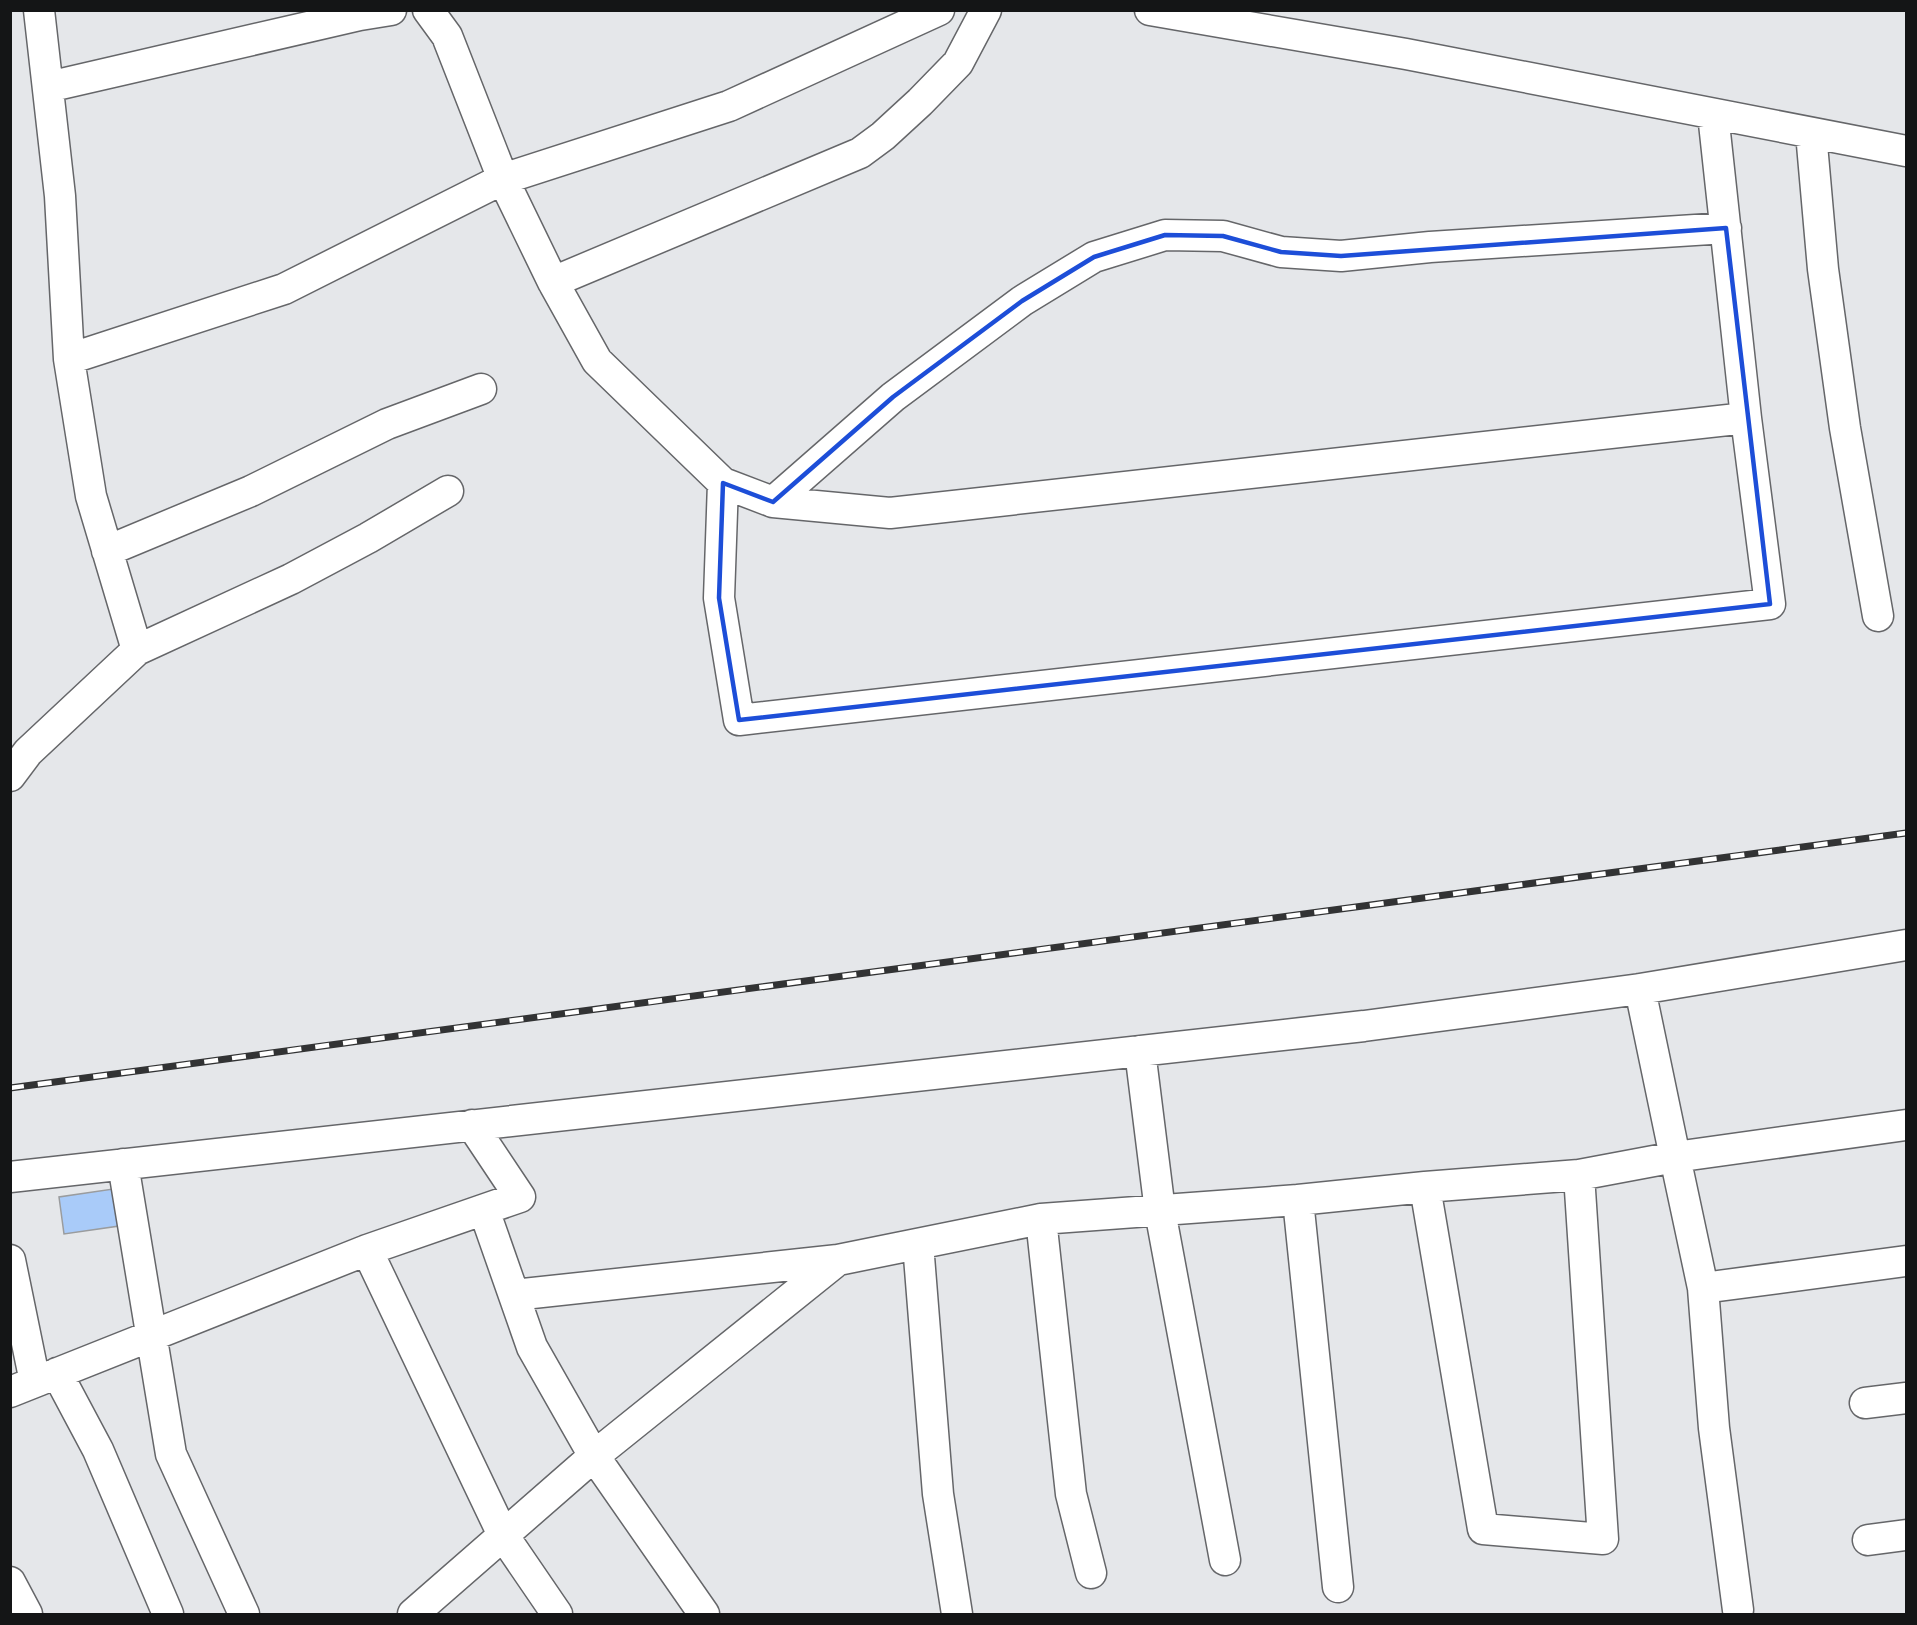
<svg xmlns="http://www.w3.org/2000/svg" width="1917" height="1625" viewBox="0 0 1917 1625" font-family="Mulish,sans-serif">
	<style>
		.building { fill: #a9cbf9; stroke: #9a9c9e; stroke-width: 1.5 }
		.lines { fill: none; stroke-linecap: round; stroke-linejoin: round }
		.minor-casing { stroke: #656669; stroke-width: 33 }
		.minor { stroke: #fff; stroke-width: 30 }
		.rail-casing { stroke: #323334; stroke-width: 7 }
		.rail { stroke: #fff; stroke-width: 4.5; stroke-dasharray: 14; stroke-linecap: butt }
		.marked { fill: none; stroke: #1d4ed8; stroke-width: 4.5; stroke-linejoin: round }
	</style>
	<rect width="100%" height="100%" fill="#e5e7ea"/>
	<path class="building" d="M113,1189L119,1226L64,1234L59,1197Z"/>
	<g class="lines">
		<defs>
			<path id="minor" d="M39,10L60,196L69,359L91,496L137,650
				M428,10L447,36L503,179L553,282L597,361L723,483L773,502L890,513L1746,418
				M1150,10L1406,54L1906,151
				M48,87L360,15L391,10
				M1811,133L1823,269L1845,428L1878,616
				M553,282L860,153L883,136L920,102L958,63L986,10
				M69,359L284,289L503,179L729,106L939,10
				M723,483L719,598L739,720L1770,604L1746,418L1713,114
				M773,502L893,397L1022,301L1094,257L1165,235L1223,236L1281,252L1341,256L1430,247L1726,228
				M107,551L251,491L387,424L481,389
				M10,776L28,752L137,650L291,579L368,538L448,491
				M1140,1051L1160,1211L1225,1560
				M123,1164L171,1454L244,1614
				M10,1177L1364,1026L1640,989L1906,945
				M1425,1187L1579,1175
				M1298,1200L1338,1587
				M484,1210L532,1347L594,1456L704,1614
				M1041,1219L1071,1494L1091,1573
				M918,1244L938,1494L957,1614
				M367,1250L503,1535L557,1614
				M10,1260L35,1382
				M1703,1288L1906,1261
				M514,1295L838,1260
				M57,1373L98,1450L168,1614
				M10,1392L367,1250L520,1197L472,1125
				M1865,1403L1906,1398
				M1868,1540L1906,1535
				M10,1582L27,1614
				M1738,1610L1714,1428L1703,1288L1675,1157L1906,1125
				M413,1614L594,1456L838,1260L1041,1219L1298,1200L1425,1187L1483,1529L1603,1539L1579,1175L1675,1157L1640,989"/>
		</defs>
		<use href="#minor" class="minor-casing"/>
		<use href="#minor" class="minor"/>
		<defs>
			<path id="rail" d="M10,1088L1906,833"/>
		</defs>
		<use href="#rail" class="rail-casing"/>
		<use href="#rail" class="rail"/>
	</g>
	<path class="marked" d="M1726,228L1770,604L739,720L719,598L723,483L773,502L893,397L1022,301L1094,257L1165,235L1223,236L1281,252L1341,256Z"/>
	<rect width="1917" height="1625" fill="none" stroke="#141516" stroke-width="24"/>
</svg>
